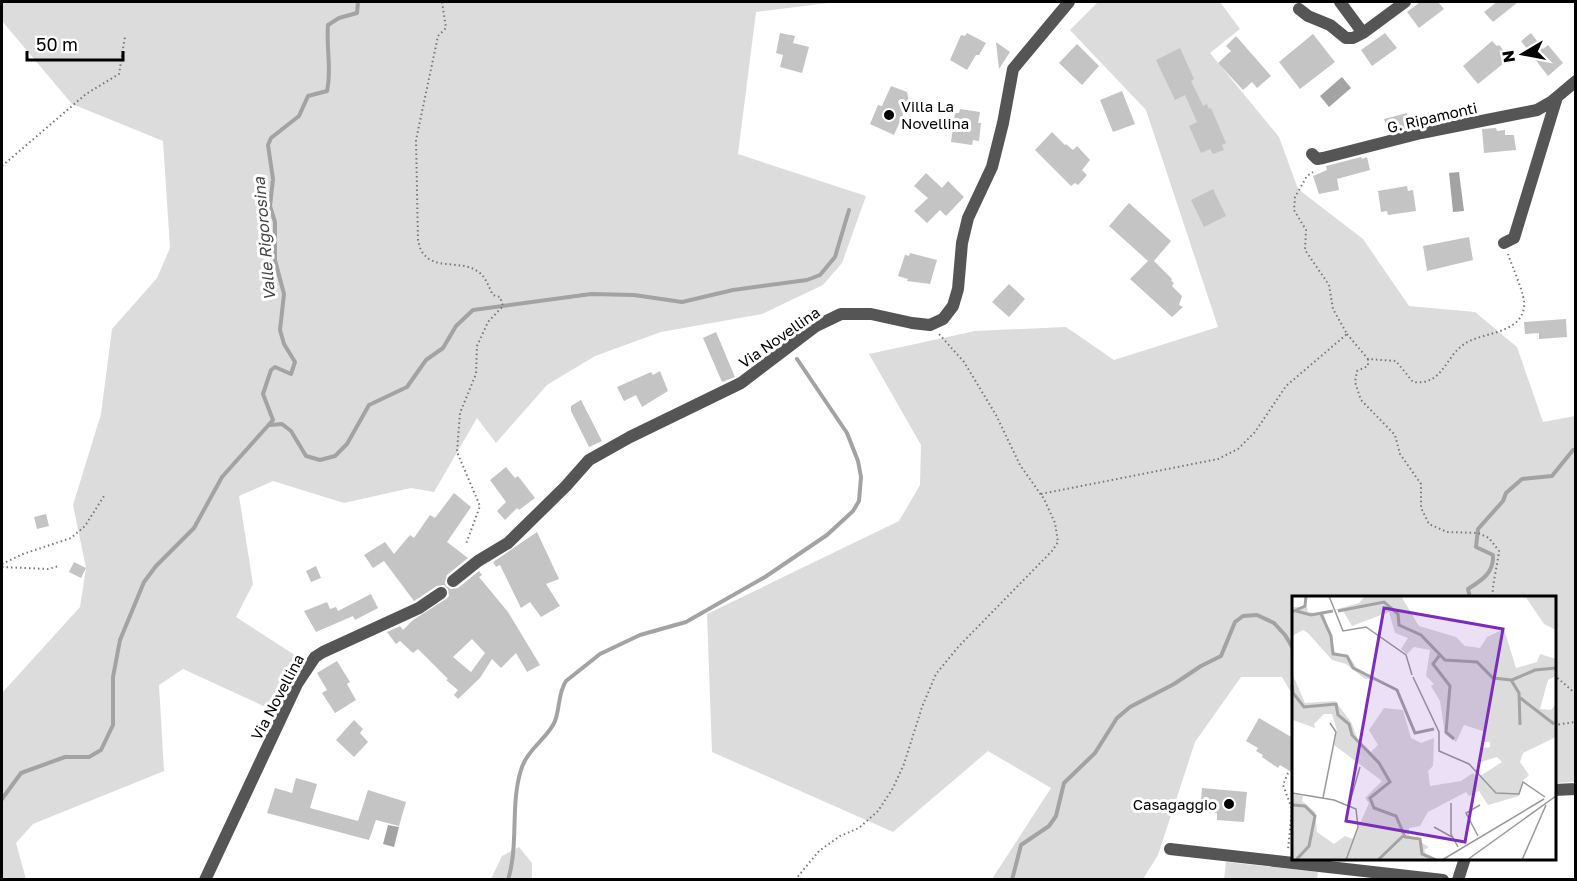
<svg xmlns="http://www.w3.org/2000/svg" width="1577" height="881" viewBox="0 0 1577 881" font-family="'Golos Text',sans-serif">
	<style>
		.green { fill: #dcdcdc }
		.water { fill: #a3a3a3 }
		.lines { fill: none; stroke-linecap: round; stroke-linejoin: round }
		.stream { stroke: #a3a3a3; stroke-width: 4 }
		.building { fill: #c4c4c4; fill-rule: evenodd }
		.path { stroke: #777; stroke-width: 2; stroke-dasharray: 1.5 3; stroke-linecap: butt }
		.street { stroke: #555; stroke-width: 12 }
		.poi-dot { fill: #000; stroke: #fff; stroke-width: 2 }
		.labels { text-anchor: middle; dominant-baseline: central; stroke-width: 6; stroke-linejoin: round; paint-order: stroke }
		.poi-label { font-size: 15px; fill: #000; stroke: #fff; text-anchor: start }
		.street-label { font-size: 15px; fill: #000; stroke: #fff }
		.water-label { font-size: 16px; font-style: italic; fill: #444; stroke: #fff }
		.inset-river { fill: none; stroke: #a3a3a3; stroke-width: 3 }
		.inset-road { fill: none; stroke: #999; stroke-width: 1.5 }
		.view { fill: #7b2cbf; fill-opacity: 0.15; stroke: #7b2cbf; stroke-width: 3 }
		.inset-edge { fill: none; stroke: #000; stroke-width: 3 }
	</style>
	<rect width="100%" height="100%" fill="#fff"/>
	<path class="green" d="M2,2H836L756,12L738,154L866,196L842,263L823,285L762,314L661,332L595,356L547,385L496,443L477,418L434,492L411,488L344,503L273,481L239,496L253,584L236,617L301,659L270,709L183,669L159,685L164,771L33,824L16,843L26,879H2V693L80,607L86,568L73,505L101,414L112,329L157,278L170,248L163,141L72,104L2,21Z
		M1098,2H1220L1240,29L1210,53L1279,137L1298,189L1363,239L1409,306L1475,312L1517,347L1543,422L1575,416V782L1555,783L1554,598H1294L1293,696L1282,677H1241L1195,742L1158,855L1143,879H992L1051,788L988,751L893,832L712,752L707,614L899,521L920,485L921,445L869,354L975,331L1066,327L1114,360L1218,327L1146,110L1070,30Z
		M519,847L532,863V879H491L502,856Z
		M1226,862L1318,872L1317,879H1224Z"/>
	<path class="water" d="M1342,77L1351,88L1329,107L1320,96Z
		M1459,172L1464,211L1453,212L1449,173Z
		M388,825L399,827L394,847L383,844Z"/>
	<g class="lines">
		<path class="stream" d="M270,425L282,424L291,431L306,456L320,460L335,456L347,444L369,405L407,387L426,360L443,348L456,326L473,310L591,294L634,295L682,302L733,290L807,280L820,275L835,257L849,210
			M1470,598L1468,589C1482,580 1494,573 1493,555L1476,547L1478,529L1503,501L1506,493L1522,479L1552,476L1573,450H1576
			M2,799L21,773L65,757H89L101,750L113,725V677L120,640L144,582L156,566L194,528L222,477L273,420L263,394L271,370L275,367L291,374L295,362L284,344L280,330L284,294L275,260V222L270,206L273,179L268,145L271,138L299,116L308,96L327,91C332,69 326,48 328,25L339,18L357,13L358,2
			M508,880C519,844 510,805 521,770C527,749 549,737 555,721C560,708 558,693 566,681L600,654L640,635L686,622L765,577L827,535L853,511L859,501L861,477L858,461L847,433L797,359
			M1012,880L1021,845L1049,826L1056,816L1064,783L1095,753L1117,718L1130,707L1174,684L1201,666L1221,656L1235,622L1243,616L1257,615L1274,623L1285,635L1294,650"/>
	</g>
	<path class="building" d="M1420,2H1438L1444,9L1419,28L1407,12Z
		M1497,2H1518L1493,22L1484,12Z
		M780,33L795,36L793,43L809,47L802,73L780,67L783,55L776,53Z
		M967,33L986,43L979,55H976L967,70L950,60L961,35L965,36Z
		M1385,33L1397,48L1372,66L1361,50Z
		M1531,33L1543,49L1548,45L1563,63L1548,76L1521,41Z
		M1313,34L1335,62L1300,89L1279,62Z
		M1236,36L1271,76L1257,88L1252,82L1243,90L1218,63L1231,51L1226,46Z
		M1492,41L1497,46L1499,45L1510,58L1478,84L1463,66Z
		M996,42L1010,52L999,69Z
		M1077,44L1099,66L1082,85L1059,63Z
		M1180,48L1194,79L1191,81L1203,106L1207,104L1209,109L1211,108L1226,143L1222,145L1224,150L1213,154L1210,149L1201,153L1189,126L1197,122L1185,95L1175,100L1156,60Z
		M891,86L907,92L909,101L894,135L870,124L878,105L882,106Z
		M1122,91L1135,124L1113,132L1100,100Z
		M960,109L980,112L978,123H981L979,141L973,140L972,145L951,142L955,113H959Z
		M1407,113L1411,127L1388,133L1384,119Z
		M1496,128L1497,131L1505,130V135H1514L1516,150L1484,153L1482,129Z
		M1052,132L1065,145L1066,144L1073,150L1077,146L1090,160L1082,170L1087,175L1078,185L1075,183L1071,186L1035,150Z
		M1361,157L1362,159L1367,157L1370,170L1337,179L1339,190L1319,194L1313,176L1327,170L1326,166Z
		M926,173L942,188L948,181L964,197L946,216L940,210L927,223L914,211L928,198L914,186Z
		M1407,186L1408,191L1413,190L1416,211L1388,215L1387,211L1381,212L1378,191Z
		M1213,189L1226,216L1204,227L1191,200Z
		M1129,203L1171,241L1154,261L1172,279L1171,280L1174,283L1172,286L1182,296L1179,305L1183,307L1172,317L1130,279L1148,261L1109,226Z
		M1469,237L1473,260L1427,271L1423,246Z
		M910,253L937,260L930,284L907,281L908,279L898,276L905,255L909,256Z
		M1009,284L1025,299L1009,317L992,302Z
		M1566,319L1567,337L1539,339V333L1525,334L1524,322Z
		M716,332L735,377L722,382L703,338Z
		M660,371L668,391L642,407L636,395L624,401L617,387L651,372L653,375Z
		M581,400L602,441L589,447L571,411V406Z
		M506,467L515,478L518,476L535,498L519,510L517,508L505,520L497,511L506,502L490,480Z
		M454,493L471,507L447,542L468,558L447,575L445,582L446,586L451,589L458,588L479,571L482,575L479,577L508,612L540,665L527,672L516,653L501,668L492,659L480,678L458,699L454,695L458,690L446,680L448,679L418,649L413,653L400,641L396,644L387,632L400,626L403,630L413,620L446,599L449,596L448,589L444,585L437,586L414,601L384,561L373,568L364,555L385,542L394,554L410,535L414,538L430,515L435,518ZM472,639L485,653L471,672L453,657Z
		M46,514L49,526L37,529L34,517Z
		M537,532L559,579L546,584L560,606L541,617L530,602L521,608L500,565L496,567L493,562Z
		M74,562L86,568L81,578L69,572Z
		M316,566L321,578L311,582L306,571Z
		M371,594L378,608L355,620L353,616L316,632L304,611L327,602L330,609L336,607L338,611Z
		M337,661L350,682L347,684L356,700L335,713L322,693L327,690L317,673Z
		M1259,718L1293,738V773L1280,765L1278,768L1262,757L1263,755L1256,751L1258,748L1246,741Z
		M354,720L363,729L360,733L368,742L354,757L336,740Z
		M296,778L317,784L310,808L358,821L368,790L406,802L399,826L376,820L369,840L267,813L275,788L292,793Z
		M1202,788L1247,792L1244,822L1217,820V813L1200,812Z"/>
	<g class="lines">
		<path class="path" d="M442,2L446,28L438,36L416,140L418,240C419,244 420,250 423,253C434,270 462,260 477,271C486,276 488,286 493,295L500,297L503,306L488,322L477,346L476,374L460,413L457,452L480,506L466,544
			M2,166L86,94L119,74L125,36
			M1347,334L1368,359L1396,361L1413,382C1444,386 1445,355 1466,343C1484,332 1519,334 1524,308C1526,295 1512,267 1508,254
			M1368,359V366L1357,371L1355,382L1361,400L1395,435L1400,454L1421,484V508L1429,524L1447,532L1478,533L1489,538L1499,551C1498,563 1491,589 1493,598
			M1041,494L1218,459L1238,449L1255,432L1286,386L1347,334L1333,309L1329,285L1305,250L1306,230L1294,210L1295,197L1307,176L1313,172
			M2,564L23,554L71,538L85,526L104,496
			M2,567L48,569L59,566
			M1554,675L1576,694
			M1554,725L1576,722
			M1288,773L1283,785L1292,809L1288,850
			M795,880L819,851L840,836L859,828L878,811L893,788L904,764L922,707L936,674L959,646L1052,551L1058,542L1055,523L1044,499L1020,465L996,415L964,362L939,334"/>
		<path class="street" d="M1340,2L1363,33L1405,2
			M1299,9L1308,16L1330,25L1346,38H1353L1363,33
			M1312,154L1317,159L1323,158L1421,133L1537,110L1551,102L1576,81
			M1504,243L1514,238L1557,97
			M453,581L478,561L508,543L566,486L589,460L630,437L741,383L816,326L841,314H871L912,323L930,325L943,319L953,306L958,289L962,243L968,218L992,167L1003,123L1013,69L1069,2
			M1554,790L1576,789
			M1170,849L1443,880
			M205,880L297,684L315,657L323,652L419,608L441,593
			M1458,880L1465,858"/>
	</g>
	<g class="poi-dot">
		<circle cx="889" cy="115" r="6"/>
		<circle cx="1229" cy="804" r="6"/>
	</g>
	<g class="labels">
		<g class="poi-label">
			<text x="901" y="106">Villa La<tspan x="901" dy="17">Novellina</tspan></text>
			<text x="1217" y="804" text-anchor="end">Casagaggio</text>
		</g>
		<g class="street-label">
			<text transform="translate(1432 117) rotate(-13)">G. Ripamonti</text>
			<text transform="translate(779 337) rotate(-35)">Via Novellina</text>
			<text transform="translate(277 697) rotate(-62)">Via Novellina</text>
		</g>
		<g class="water-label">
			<text transform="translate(264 239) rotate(-95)">Valle Rigorosina</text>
		</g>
	</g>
	<g transform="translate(1292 596)">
		<rect width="264" height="264" fill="#fff"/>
		<path d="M73,0H109L127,30L164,41L173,50L188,52L195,41L212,33L224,72L245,66L248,58L264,63V80L256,84L248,113L259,114L264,108V141L231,157L228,166L237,179L230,185L227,200L196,209L187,195L177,200L174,196L136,216L128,230L117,232V239L137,251L132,254L134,258L147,264H0V198L11,200L10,205L23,216L25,236L42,248L53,240L61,243L77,207L73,202L90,185L42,149L45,135L40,118H32L22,128L23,132L1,124L0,77L13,107L43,105L59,126L66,144L79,156L86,149L77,134L92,112L111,114L119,142L129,147L142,142L141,170L136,175L138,190L169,185L181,177L185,182L210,166L205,161L189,166L191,152L198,151V146H191V135L172,129L164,146L153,138L148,105L139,90L142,88L134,80L138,54L122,51L115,58L109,53L116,42L103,37L97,16L60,30L51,15L42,14L67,7ZM233,0H264V34L252,28ZM0,11H15L16,16L32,18L43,56L57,60L64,71L84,83H73L54,68L40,64L16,37L11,34L0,40Z" fill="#dcdcdc"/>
		<path class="inset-river" d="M4,15L19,19L41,15M46,15L92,6L106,18L107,29L129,39L153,64L185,66L201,82L219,84L227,97L228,129M0,16L13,10L14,0M29,18L39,40L41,58L55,60L61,72L105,94L123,137L142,133M147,60L141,68L158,90L154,136L162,143M220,84L243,74L264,72M0,89L1,97L12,111L44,108L46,119L57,128L60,139L87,167L98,186L78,202L82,212L104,220L113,241L128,243L130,258L144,264M227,101L262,128M0,209L13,210L23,220L17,250L4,264M86,264L111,240"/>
		<path class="inset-road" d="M37,0L51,35L74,31L114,59L120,79M121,81L147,136V155L177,168L204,197L227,198L231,186L253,201M0,197L42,204L64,213L66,231L54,264M31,202L44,136L38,127M159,207V238L166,251M57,209L68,171M142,231L160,241M186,240L174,217L188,209M150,264L252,203M175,264L264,200M230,264L254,209"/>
		<path class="view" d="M92,12L211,33L173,246L54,225Z"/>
		<rect width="264" height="264" class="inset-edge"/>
	</g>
	<rect width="1577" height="881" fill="none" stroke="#000000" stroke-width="6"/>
	<g transform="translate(1523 54) rotate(260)" stroke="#ffffff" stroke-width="4.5" paint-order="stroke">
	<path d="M0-4.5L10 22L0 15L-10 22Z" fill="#000000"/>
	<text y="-9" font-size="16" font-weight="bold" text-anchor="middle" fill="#000000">N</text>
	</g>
	<path d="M27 51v9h96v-9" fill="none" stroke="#000000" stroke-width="3"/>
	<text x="36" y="51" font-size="18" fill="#000000" stroke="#ffffff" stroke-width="4.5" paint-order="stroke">50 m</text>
</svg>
